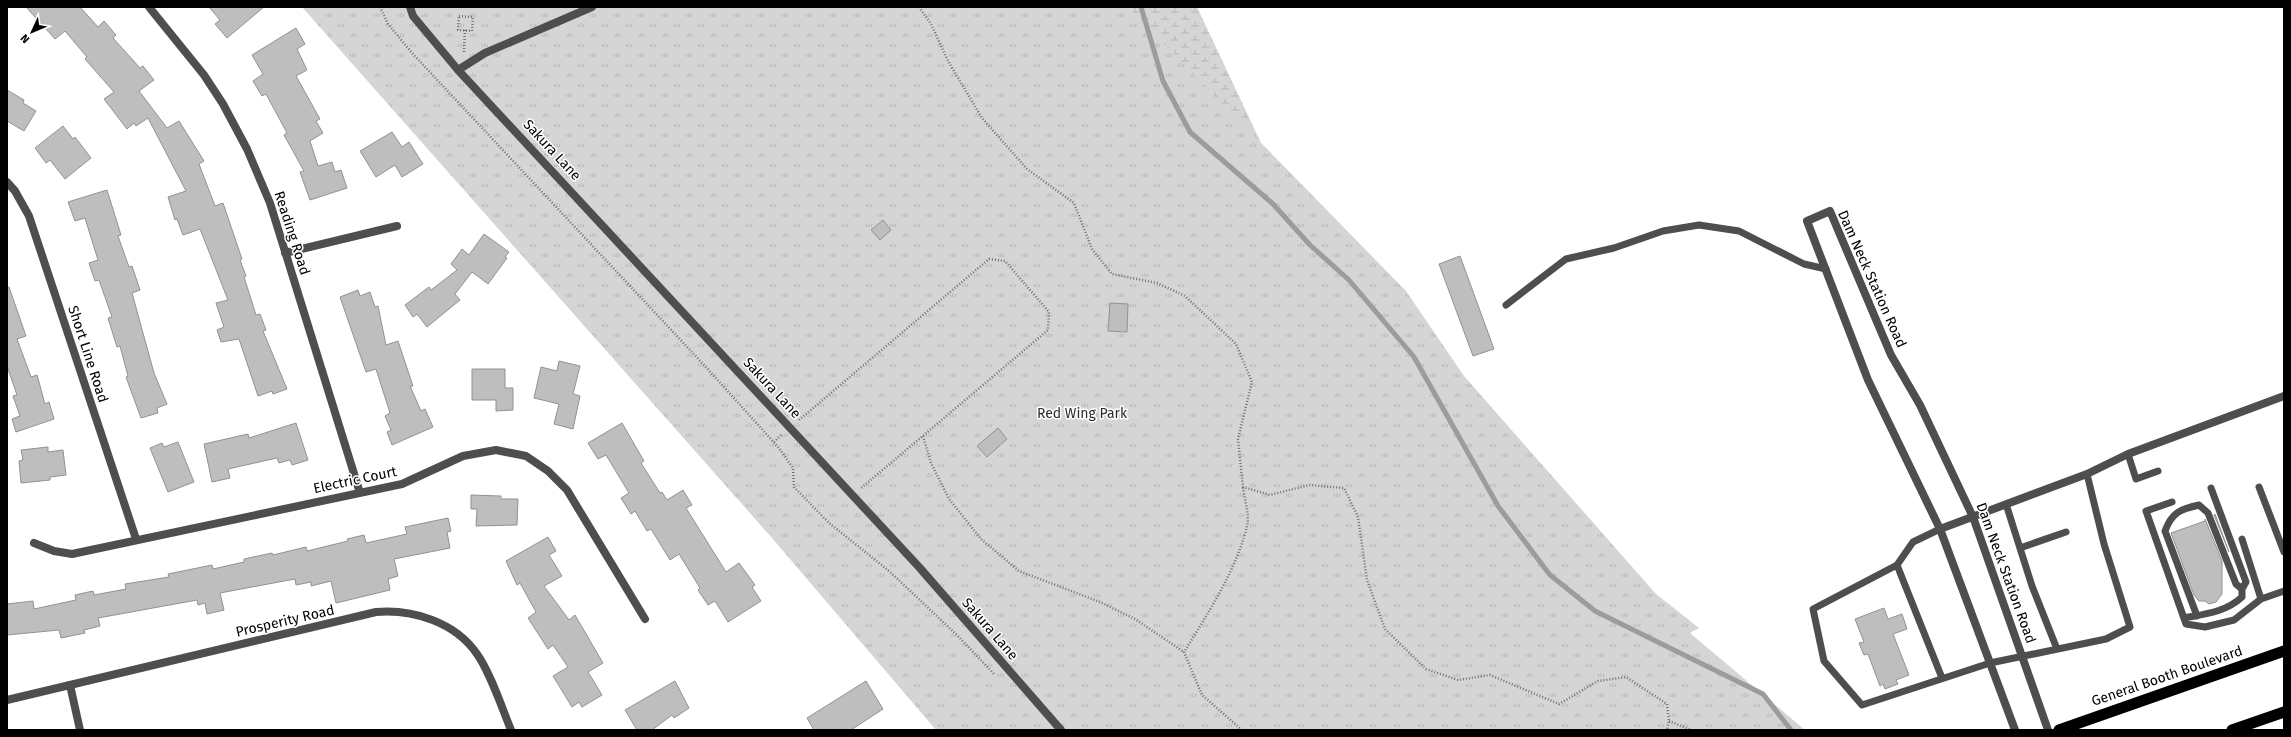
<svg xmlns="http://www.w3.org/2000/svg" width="2291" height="737" viewBox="0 0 2291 737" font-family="'Fira Sans',sans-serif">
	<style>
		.wetland { fill: url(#wetland-marsh) }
		.park { fill: url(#park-tufts) }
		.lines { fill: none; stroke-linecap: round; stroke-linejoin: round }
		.stream { stroke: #9c9c9c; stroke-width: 5 }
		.building { fill: #bebebe; stroke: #929292 }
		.path { stroke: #707070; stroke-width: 2.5; stroke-dasharray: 1 2; stroke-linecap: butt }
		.service { stroke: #4e4e4e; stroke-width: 7 }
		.minor { stroke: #4e4e4e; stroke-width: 8 }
		.tertiary { stroke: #4e4e4e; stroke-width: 8 }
		.trunk { stroke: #000; stroke-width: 11 }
		.labels { text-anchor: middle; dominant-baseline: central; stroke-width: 3; stroke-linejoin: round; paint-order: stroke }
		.street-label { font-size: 14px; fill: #000; stroke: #fff }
		.park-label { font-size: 14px; fill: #2c2c2c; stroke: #fff }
	</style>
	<defs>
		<pattern id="wetland-marsh" width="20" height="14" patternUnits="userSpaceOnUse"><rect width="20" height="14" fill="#d5d5d5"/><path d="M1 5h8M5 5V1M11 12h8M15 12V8" fill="none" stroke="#b5b5b5"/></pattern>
		<pattern id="park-tufts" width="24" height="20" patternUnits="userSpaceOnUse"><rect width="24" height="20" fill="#d5d5d5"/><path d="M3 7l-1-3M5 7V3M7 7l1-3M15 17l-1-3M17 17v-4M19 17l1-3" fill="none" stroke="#b5b5b5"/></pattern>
	</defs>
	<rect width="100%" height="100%" fill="#fff"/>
	<path class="wetland" d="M1032,7H1197L1270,162Z"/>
	<path class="park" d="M302,7H1128L1406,291L1464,376L1656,594L1699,628L1690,633L1805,730H936L772,538Z"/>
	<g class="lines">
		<path class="stream" d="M1141,7L1163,81L1190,132L1273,204L1310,245L1349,280L1414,357L1498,506L1550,575L1595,611L1763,694L1791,730"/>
	</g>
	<path class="building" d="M26,7H80L98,27L104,21L116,35L113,38L140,68L143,66L154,80L139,91L167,128L179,121L204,161L199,164L215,206L223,203L242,259L240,260L246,276L244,277L256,315L260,314L266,330L263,331L287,389L273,394L272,391L258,396L239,339L221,342L217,330L224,327L216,303L228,300L200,229L183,235L177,219L175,220L168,197L186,191L148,118L136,126L134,123L127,129L104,99L114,92L85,59L87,57L65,31L55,39Z
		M209,7H264L227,38L215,24L220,20Z
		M296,28L305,44L297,49L307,70L296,76L320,119L316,121L323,133L310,141L318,166L332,162L335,172L341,170L347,188L310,200L300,172L304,171L284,135L287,133L266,94L262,96L253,81L263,74L252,55Z
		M7,90L24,100L23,103L36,111L24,131L7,121Z
		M63,126L73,139L75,137L91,158L65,179L50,160L46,163L35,148Z
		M392,132L402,147L409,142L423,164L402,177L395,165L376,177L360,151Z
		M107,190L121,235L118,236L129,267L132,266L140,290L132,293L154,373L167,404L157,408L158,413L141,418L126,377L128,376L120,346L117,347L108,318L112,317L99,280L95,281L89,263L98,260L85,218L75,221L68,202Z
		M883,220L891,230L880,240L871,230Z
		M484,234L509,252L505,257L507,258L488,284L472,272L455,294L460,300L427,327L417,314L413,317L405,305L429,287L431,290L457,270L451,264L462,249L469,255Z
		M1460,256L1494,349L1473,356L1439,264Z
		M7,287H9L26,336L17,339L31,377L37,375L45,404L49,402L54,419L16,432L12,419L20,416L13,396L17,395L7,366Z
		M358,290L360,296L370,292L375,307L378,306L386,345L398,341L413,386H410L421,411L425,409L433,427L392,445L387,432L391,430L385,416L390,413L376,369L366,372L340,297Z
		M1110,303L1128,304L1127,332L1108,331Z
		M559,361L580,366L573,394L580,396L573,429L554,424L559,404L534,398L541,367L557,371Z
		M472,369H505V388H513V410L496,411V400H472Z
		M296,423L308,460L292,465L290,460L279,463L277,458L228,469L230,478L212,482L204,444L248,434L249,438Z
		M622,423L644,461L641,463L660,493L662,492L667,500L683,490L692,505L686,508L726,572L739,563L755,585L752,587L761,601L728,622L715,601L708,605L698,590L700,588L679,554L670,560L651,529L647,531L635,511L631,514L621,498L629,493L606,455L598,459L588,443Z
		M998,428L1007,439L987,457L977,446Z
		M178,442L194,482L168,492L150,448L162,443L164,447Z
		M48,447V452L63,450L66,475L50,477V480L21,483L19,461L23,460L21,450Z
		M471,495L501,496V499H518L517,525L476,526L477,509H471Z
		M2215,514L2229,552L2214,515Z
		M448,518L451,531L447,532L450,548L394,559L398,576L388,579L390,590L336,603L331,581L311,586V582L296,585L295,579L220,593L224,610L207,614L205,603L198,605L197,600L98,618L100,626L84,630L85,633L61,638L59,630L7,635V604L33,601L34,609L76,600L75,595L93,591L94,595L126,589L125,584L169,577L168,574L212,565L213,569L244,562V559L272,553L273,555L306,547L307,551L348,541L347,539L364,535L366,543L407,534L405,527Z
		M2205,519L2222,561V594L2216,602L2209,604L2205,601H2199L2194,595L2171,533L2205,521Z
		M548,537L556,551L549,555L562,576L544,586L569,620L575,615L603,663L588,672L602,695L582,707L579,702L572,707L553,676L568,667L553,645L548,649L528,618L536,612L520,583L517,585L506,561Z
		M1884,608L1888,619L1902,614L1907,629L1893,634L1909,675L1896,680L1898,684L1885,689L1883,684L1880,686L1868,654L1864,655L1859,643L1864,642L1855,619Z
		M675,681L689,708L674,718L672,715L652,730H637L625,710Z
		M866,681L883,709L851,730H814L807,718Z"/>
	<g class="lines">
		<path class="path" d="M380,7L388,24L412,53L704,365L779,448L793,468L794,487L829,523L889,571L958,636L994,674
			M919,7L931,24L948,61L982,118L1027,169L1074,203L1092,249L1112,274L1157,283L1185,296L1236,344L1252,382L1238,439L1243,487L1270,495L1309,485L1344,488L1358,517L1367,580L1385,629L1426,669L1458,680L1490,675L1559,704L1598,681L1626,677L1667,704L1669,721L1667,730
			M459,16L473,17L472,31L458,30Z
			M464,52L465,30
			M799,420L989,259L1005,261L1049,312L1048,330L860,489
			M923,436L931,463L949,499L981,539L1019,571L1100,602L1135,619L1184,652
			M774,442L781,435
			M1669,721L1691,730
			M1242,730L1202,695L1184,652C1207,615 1237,569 1247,526C1250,515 1244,498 1243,487"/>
		<path class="service" d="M1506,305L1566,259L1614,248L1663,231L1699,225L1739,231L1804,264L1826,269
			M2128,454L2136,479L2158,471
			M2259,487L2284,552
			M2211,488L2246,582L2242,589
			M2172,502L2146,511L2186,624L2205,627L2234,620L2261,599L2284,591
			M2006,504L2032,586L2057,649
			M1940,529L1913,542L1897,565L1813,609L1824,661L1862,705L1990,663L2106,639L2130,627L2104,544L2087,474
			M2242,539L2261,599
			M2020,548L2066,532
			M1897,565L1942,678
			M2184,618C2205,614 2226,612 2242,597V589L2236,584L2208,513L2199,505C2181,509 2172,512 2165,531L2197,616"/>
		<path class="minor" d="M149,7L204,75L223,104L247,149L270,203L360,493
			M410,7L413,16L458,70L919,567L1061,730
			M458,70L485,53L592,7
			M7,182L15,191L29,216L136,539
			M285,253L397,226
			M1940,529L2087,474L2128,454L2284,396
			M34,543L54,551L72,554L402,484L463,456L496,450L526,456L548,471L567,490L645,619
			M70,685L80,730
			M2015,730L1940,529L1868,380L1807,221L1830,211L1891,355L1920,405L1973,517L2048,730"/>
		<path class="tertiary" d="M7,700L376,612C413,609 455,622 477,654C490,672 502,708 511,730"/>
		<path class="trunk" d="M2059,730L2284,651
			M2232,730L2284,712"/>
	</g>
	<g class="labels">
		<g class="street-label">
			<text transform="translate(552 150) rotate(47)">Sakura Lane</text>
			<text transform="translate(292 233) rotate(72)">Reading Road</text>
			<text transform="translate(1872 279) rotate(66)">Dam Neck Station Road</text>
			<text transform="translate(88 354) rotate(72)">Short Line Road</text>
			<text transform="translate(772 388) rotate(47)">Sakura Lane</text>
			<text transform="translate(355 480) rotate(-12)">Electric Court</text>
			<text transform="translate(2006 573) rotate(70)">Dam Neck Station Road</text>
			<text transform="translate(285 621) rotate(-13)">Prosperity Road</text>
			<text transform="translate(990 629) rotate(49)">Sakura Lane</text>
			<text transform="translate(2167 676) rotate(-19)">General Booth Boulevard</text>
		</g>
		<g class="park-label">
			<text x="1082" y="413">Red Wing Park</text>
		</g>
	</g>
	<rect width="2291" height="737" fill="none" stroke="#000000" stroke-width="16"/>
	<g transform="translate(32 32) rotate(226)" stroke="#ffffff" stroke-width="3" paint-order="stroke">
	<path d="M0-3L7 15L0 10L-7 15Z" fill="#000000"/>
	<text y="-6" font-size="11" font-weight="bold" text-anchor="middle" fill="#000000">N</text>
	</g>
</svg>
